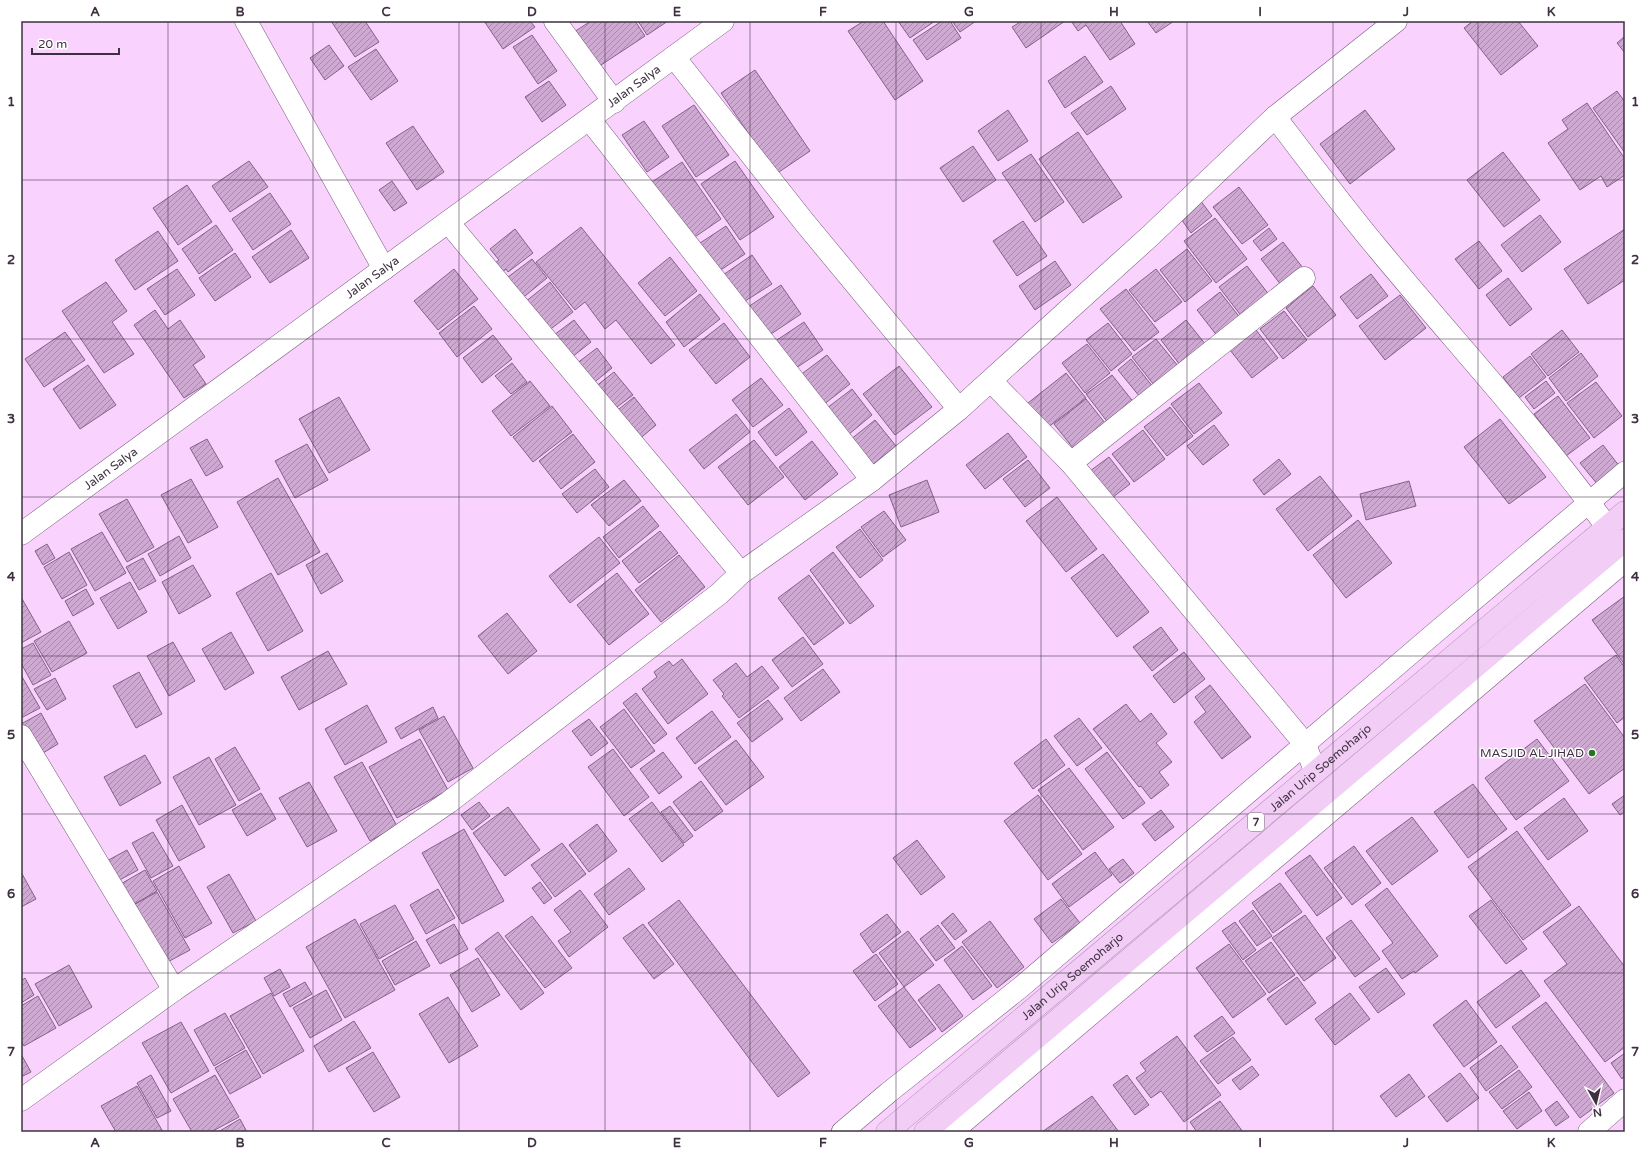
<svg xmlns="http://www.w3.org/2000/svg" width="1646" height="1153" viewBox="0 0 1646 1153" font-family="'Varela Round',sans-serif">
	<style>
		.building { fill: url(#building-hatch); stroke: #846288 }
		.lines { fill: none; stroke-linecap: round; stroke-linejoin: round }
		.pedestrian-casing { stroke: #7a597e; stroke-width: 22 }
		.minor-casing { stroke: #7a597e; stroke-width: 23 }
		.trunk-casing { stroke: #b18eb5; stroke-width: 23 }
		.pedestrian { stroke: #fff; stroke-width: 21 }
		.minor { stroke: #fff; stroke-width: 22 }
		.trunk { stroke: #f2cef6; stroke-width: 22 }
		.grid { fill: none; stroke: #3f3041; stroke-width: 1; stroke-opacity: 0.55 }
		.poi-dot { fill: #227622; stroke: #fff; stroke-width: 1.5 }
		.labels { text-anchor: middle; dominant-baseline: central; stroke-width: 3; stroke-linejoin: round; paint-order: stroke }
		.shield { fill: #fff; stroke: #796e7a; stroke-width: 1 }
		.shield-label { font-size: 11px; font-weight: bold; fill: #3f3041 }
		.street-label { font-size: 12px; fill: #3f3041; stroke: #fff }
		.poi-label { font-size: 12px; fill: #3f3041; stroke: #fff; text-anchor: end }
		.neatline { fill: none; stroke: #3f3041; stroke-width: 1.5 }
		.grid-label { font-size: 13px; text-anchor: middle; font-weight: bold; fill: #3f3041 }
	</style>
	<defs>
		<pattern id="building-hatch" width="6" height="6" patternUnits="userSpaceOnUse"><rect width="6" height="6" fill="#cea9d2"/><path d="M-1 1l2-2M0 6l6-6M5 7l2-2" fill="none" stroke="#a98aac"/></pattern>
	</defs>
	<rect width="100%" height="100%" fill="#f9d3fe"/>
	<path class="building" d="M331,21H365L379,42L355,57Z
		M484,21H530L535,27L503,49Z
		M591,21H635L645,36L598,67L574,32Z
		M638,21H668L647,35Z
		M864,21H883L923,81L895,100L848,31Z
		M898,21H935L910,38Z
		M942,21H950L961,38L927,60L913,40Z
		M952,21H976L960,32Z
		M1022,21H1065L1026,48L1012,27Z
		M1071,21H1120L1135,44L1110,60L1086,25L1078,31Z
		M1147,21H1174L1156,33Z
		M1473,21H1518L1538,46L1501,75L1464,28Z
		M532,35L557,71L538,84L513,47Z
		M1625,36V53L1617,43Z
		M329,45L344,66L325,80L310,58Z
		M376,49L398,81L371,100L348,67Z
		M1085,56L1103,82L1065,108L1048,81Z
		M755,70L810,151L776,174L721,93Z
		M549,81L566,105L542,122L525,97Z
		M1111,86L1126,109L1087,135L1071,113Z
		M1617,91L1625,102V153L1593,108Z
		M1587,103L1625,159V175L1607,187L1601,176L1580,190L1548,143L1568,129L1562,120Z
		M694,105L729,155L696,177L662,126Z
		M1008,110L1028,141L998,161L978,131Z
		M1365,110L1395,149L1350,184L1320,144Z
		M644,121L669,157L647,172L622,135Z
		M413,126L444,172L417,190L386,143Z
		M1078,132L1122,197L1083,223L1039,159Z
		M973,146L996,180L963,202L940,168Z
		M1503,152L1540,200L1504,227L1467,180Z
		M1031,154L1064,202L1035,222L1002,173Z
		M249,161L268,187L230,212L212,186Z
		M735,161L774,217L740,240L701,184Z
		M682,162L721,219L689,241L649,184Z
		M392,181L407,203L394,211L379,190Z
		M187,185L212,222L178,245L153,208Z
		M1239,187L1268,225L1242,244L1213,207Z
		M270,193L291,224L253,250L232,219Z
		M1200,200L1212,216L1191,233L1179,216Z
		M1540,215L1561,242L1522,272L1501,245Z
		M1215,218L1247,259L1216,283L1184,241Z
		M1023,221L1047,256L1017,276L993,241Z
		M216,225L233,250L199,274L182,249Z
		M726,226L745,254L716,273L697,245Z
		M581,227L675,345L651,364L616,320L605,329L585,302L575,310L536,262Z
		M1269,228L1277,239L1261,251L1253,241Z
		M515,229L533,253L508,272L506,269L498,276L491,266L499,260L490,249Z
		M1625,229V280L1588,304L1564,269Z
		M291,230L309,258L270,283L252,257Z
		M158,231L178,261L135,290L115,260Z
		M1479,241L1502,271L1479,289L1455,259Z
		M1283,242L1303,268L1281,285L1261,259Z
		M1187,249L1212,281L1185,302L1160,270Z
		M235,253L251,277L215,301L199,278Z
		M752,255L772,284L742,303L723,275Z
		M670,257L697,291L665,316L638,283Z
		M532,259L547,278L520,300L504,280Z
		M1055,261L1071,285L1035,310L1019,286Z
		M1247,266L1270,296L1242,317L1219,287Z
		M177,269L195,295L165,315L147,289Z
		M454,269L478,299L438,330L414,301Z
		M1156,269L1182,302L1155,322L1129,290Z
		M1371,274L1388,296L1357,319L1340,297Z
		M1508,278L1532,309L1510,326L1486,295Z
		M106,282L127,311L112,322L134,354L104,373L62,311Z
		M550,282L573,312L548,331L525,302Z
		M781,285L801,314L768,336L748,307Z
		M1313,286L1336,315L1308,337L1286,308Z
		M1126,289L1159,332L1134,351L1100,309Z
		M1220,292L1241,319L1218,337L1197,310Z
		M700,294L720,319L684,347L666,322Z
		M1400,295L1426,328L1385,360L1359,326Z
		M474,306L492,329L457,357L439,333Z
		M155,310L168,329L180,320L205,357L193,365L206,384L184,398L134,325Z
		M1284,311L1307,340L1283,359L1260,329Z
		M574,320L591,342L572,357L554,335Z
		M1186,320L1206,345L1180,365L1161,340Z
		M804,322L823,350L793,370L774,342Z
		M724,323L750,357L716,384L689,350Z
		M1108,323L1132,354L1111,371L1086,340Z
		M1256,330L1278,358L1252,378L1230,350Z
		M1562,330L1579,352L1548,376L1531,354Z
		M65,332L85,360L44,387L25,359Z
		M493,335L512,359L482,383L463,358Z
		M1156,339L1178,366L1154,385L1132,357Z
		M1087,344L1110,373L1085,393L1062,363Z
		M597,348L612,368L592,384L576,364Z
		M1581,353L1598,376L1566,401L1549,378Z
		M827,355L850,384L823,405L799,376Z
		M1530,356L1546,377L1519,398L1503,377Z
		M1131,359L1153,387L1140,397L1118,370Z
		M512,363L527,382L511,394L495,376Z
		M88,365L116,405L80,429L53,389Z
		M899,366L932,407L895,435L863,394Z
		M614,372L633,395L613,410L595,387Z
		M1066,373L1086,398L1047,428L1028,403Z
		M1112,375L1135,404L1109,424L1086,394Z
		M761,378L783,405L753,427L732,400Z
		M530,381L550,406L511,436L492,411Z
		M1546,381L1555,393L1534,409L1525,397Z
		M1596,382L1622,416L1594,438L1567,403Z
		M1199,383L1222,413L1194,434L1171,404Z
		M852,389L872,415L848,435L827,408Z
		M1558,396L1590,438L1566,456L1534,414Z
		M339,397L370,450L329,473L299,419Z
		M634,397L656,425L637,441L614,413Z
		M1086,399L1109,428L1077,453L1054,424Z
		M552,406L572,432L533,462L513,437Z
		M1170,407L1193,436L1167,456L1144,427Z
		M789,408L807,432L776,456L758,432Z
		M736,414L750,432L704,469L689,450Z
		M1500,419L1546,477L1509,504L1464,447Z
		M875,420L896,446L871,466L850,440Z
		M1214,425L1229,445L1203,465L1187,446Z
		M1143,430L1165,459L1134,482L1112,454Z
		M1008,433L1027,457L985,489L966,465Z
		M573,434L595,462L561,489L539,461Z
		M207,439L223,467L206,476L190,448Z
		M754,440L784,477L748,505L718,467Z
		M812,441L838,474L805,500L779,467Z
		M307,444L328,480L295,498L275,461Z
		M1603,445L1620,467L1598,485L1580,463Z
		M1109,457L1130,484L1108,501L1086,474Z
		M1279,459L1291,474L1264,495L1253,480Z
		M1028,460L1050,488L1025,507L1003,479Z
		M595,469L609,487L577,513L562,494Z
		M1320,476L1352,516L1308,551L1276,509Z
		M278,478L320,552L278,575L237,502Z
		M191,479L218,527L188,543L161,495Z
		M624,480L641,501L609,526L591,505Z
		M927,480L939,512L901,527L889,495Z
		M1409,481L1416,506L1366,520L1360,494Z
		M1057,497L1097,549L1066,572L1026,521Z
		M127,499L154,547L127,562L99,514Z
		M643,506L659,526L619,558L603,537Z
		M884,511L906,540L883,557L861,527Z
		M1358,520L1392,563L1346,598L1313,555Z
		M860,529L883,560L860,578L836,547Z
		M660,531L678,553L639,583L622,561Z
		M102,532L126,573L95,591L71,549Z
		M179,536L191,558L160,576L148,554Z
		M599,537L620,563L570,603L549,576Z
		M47,544L55,558L43,565L35,551Z
		M69,552L87,585L62,599L44,567Z
		M833,552L874,606L850,624L810,570Z
		M327,553L343,581L321,594L306,565Z
		M1103,554L1149,612L1117,637L1071,578Z
		M679,555L705,587L661,622L635,590Z
		M143,558L156,581L139,590L126,567Z
		M193,565L211,596L179,614L162,582Z
		M271,573L303,631L268,651L236,593Z
		M617,573L649,614L609,645L577,605Z
		M809,575L844,623L814,645L778,598Z
		M130,582L147,612L118,629L100,598Z
		M86,589L94,604L73,616L65,601Z
		M1625,596V665L1592,620Z
		M21,597L41,632L21,643Z
		M507,613L537,651L508,674L478,636Z
		M69,621L87,653L52,672L34,641Z
		M1161,627L1178,650L1152,671L1133,647Z
		M231,632L254,673L225,690L202,649Z
		M803,637L823,664L792,687L772,660Z
		M173,642L195,681L169,696L147,656Z
		M33,643L51,675L33,685L21,663V649Z
		M328,651L347,684L299,710L281,677Z
		M1184,652L1205,679L1174,703L1153,676Z
		M1616,655L1625,668V717L1617,723L1584,678Z
		M682,659L708,694L668,724L642,689L657,677L654,672L669,661L673,666Z
		M736,663L747,677L762,666L779,688L739,718L722,696L724,694L713,680Z
		M823,669L840,692L801,721L784,698Z
		M139,672L162,714L136,728L113,686Z
		M21,675L40,708L21,718Z
		M55,678L66,699L47,710L34,689Z
		M1585,684L1625,738V768L1589,794L1534,721Z
		M1210,685L1251,737L1222,759L1194,722L1206,712L1195,697Z
		M636,693L667,734L654,744L623,703Z
		M768,700L783,719L752,742L737,723Z
		M1126,704L1140,722L1151,713L1167,734L1156,743L1172,762L1159,772L1169,785L1151,799L1141,786L1139,787L1093,729Z
		M367,705L387,742L345,765L325,729Z
		M433,707L438,718L401,739L395,728Z
		M624,709L655,751L631,768L600,727Z
		M712,711L731,737L695,764L676,738Z
		M41,713L58,744L38,756L21,724Z
		M444,716L473,768L448,782L419,730Z
		M1079,718L1102,748L1077,766L1054,736Z
		M589,719L608,743L591,756L572,731Z
		M420,739L448,790L397,818L369,767Z
		M1046,739L1065,765L1033,789L1014,763Z
		M1537,739L1569,781L1516,820L1485,778Z
		M736,740L764,777L726,805L698,768Z
		M235,747L260,789L239,801L215,759Z
		M613,749L649,797L624,816L588,767Z
		M663,752L682,777L659,794L640,769Z
		M1107,752L1145,803L1123,819L1085,769Z
		M145,755L161,783L120,806L104,777Z
		M209,757L236,805L199,825L173,777Z
		M362,762L397,826L370,841L334,777Z
		M1069,768L1114,827L1083,850L1038,790Z
		M701,781L723,811L695,831L673,802Z
		M309,782L337,831L307,847L279,798Z
		M1473,784L1507,829L1468,858L1434,812Z
		M261,793L276,819L247,836L232,810Z
		M1038,795L1082,854L1048,880L1004,821Z
		M1625,795V811L1620,815L1612,804Z
		M1564,798L1588,831L1548,860L1524,828Z
		M479,802L490,816L472,830L461,815Z
		M652,802L684,845L662,862L629,819Z
		M182,805L205,847L179,861L156,820Z
		M670,806L693,836L684,843L661,812Z
		M508,807L540,850L505,876L473,833Z
		M1161,810L1174,827L1155,841L1142,824Z
		M1412,817L1438,851L1392,885L1366,851Z
		M597,824L617,851L589,872L569,845Z
		M464,829L504,901L462,924L422,853Z
		M1517,831L1571,905L1523,940L1468,867Z
		M153,832L173,866L151,878L132,843Z
		M917,840L945,877L921,895L893,858Z
		M562,843L586,874L555,897L531,865Z
		M1354,846L1381,883L1352,905L1324,868Z
		M127,850L138,870L114,883L103,863Z
		M1095,852L1112,875L1069,907L1052,884Z
		M1310,855L1342,898L1317,916L1285,873Z
		M1123,859L1134,873L1120,883L1109,869Z
		M179,866L212,923L185,938L153,881Z
		M629,868L645,889L609,915L594,894Z
		M145,870L157,891L131,906L119,885Z
		M21,872L36,899L21,907Z
		M229,874L256,921L233,933L207,887Z
		M540,882L552,898L544,904L532,888Z
		M1280,883L1302,912L1273,933L1252,903Z
		M1387,888L1438,956L1415,973L1414,971L1402,979L1382,951L1393,943L1365,905Z
		M438,889L455,918L426,934L410,905Z
		M580,890L608,927L569,957L558,941L571,932L554,910Z
		M157,892L190,950L162,965L130,907Z
		M1061,899L1080,923L1052,943L1034,919Z
		M679,900L810,1073L778,1097L648,923Z
		M1491,900L1527,949L1506,964L1469,916Z
		M395,905L414,939L379,959L360,924Z
		M1579,906L1625,967V1047L1605,1062L1544,981L1567,964L1543,932Z
		M1253,910L1272,936L1257,946L1239,921Z
		M953,913L967,931L955,940L941,923Z
		M887,914L901,932L873,953L860,934Z
		M1305,915L1336,958L1304,981L1272,938Z
		M532,916L572,968L545,988L505,936Z
		M355,919L395,990L345,1018L306,947Z
		M1351,920L1380,959L1355,977L1326,938Z
		M990,921L1024,967L997,988L962,942Z
		M1235,922L1256,950L1243,960L1222,931Z
		M454,924L468,949L440,964L426,940Z
		M643,924L674,964L654,979L623,938Z
		M938,925L955,948L936,961L920,939Z
		M908,931L934,965L904,987L879,953Z
		M498,932L544,993L521,1010L475,949Z
		M416,941L430,966L395,985L382,961Z
		M1271,942L1295,975L1269,993L1245,961Z
		M1229,944L1266,994L1233,1018L1196,968Z
		M962,946L992,986L973,1000L944,960Z
		M876,954L898,984L875,1001L853,971Z
		M478,958L500,995L472,1012L450,975Z
		M69,965L92,1007L59,1026L35,984Z
		M1386,968L1405,994L1378,1013L1359,987Z
		M280,969L290,987L274,996L264,978Z
		M1521,970L1540,996L1496,1028L1477,1002Z
		M1297,977L1316,1003L1286,1025L1267,999Z
		M25,978L34,995L21,1003V981Z
		M305,982L312,994L290,1007L283,994Z
		M939,984L963,1016L942,1032L918,1000Z
		M904,987L936,1029L910,1048L878,1006Z
		M326,990L342,1020L310,1038L293,1008Z
		M271,993L304,1051L263,1074L230,1016Z
		M1350,993L1370,1019L1335,1045L1315,1019Z
		M38,996L56,1028L24,1046L21,1041V1006Z
		M448,997L478,1046L449,1063L419,1014Z
		M1466,1000L1497,1042L1464,1067L1433,1025Z
		M1546,1002L1614,1093L1580,1118L1512,1027Z
		M225,1013L245,1048L214,1066L194,1030Z
		M1222,1016L1235,1033L1207,1052L1194,1036Z
		M354,1021L371,1048L329,1072L314,1046Z
		M181,1022L209,1071L171,1093L142,1043Z
		M1177,1036L1221,1095L1184,1122L1161,1091L1151,1098L1136,1078L1146,1071L1140,1063Z
		M1233,1037L1251,1060L1218,1084L1200,1061Z
		M1501,1045L1518,1067L1486,1091L1470,1068Z
		M246,1050L261,1077L230,1094L215,1068Z
		M373,1052L400,1097L374,1112L346,1068Z
		M1625,1053V1076L1622,1079L1611,1063Z
		M21,1054L31,1072L21,1077Z
		M1252,1066L1259,1075L1240,1090L1232,1080Z
		M1519,1070L1532,1087L1502,1109L1489,1092Z
		M1460,1073L1479,1098L1447,1122L1428,1097Z
		M1409,1074L1425,1096L1396,1117L1380,1096Z
		M151,1075L171,1111L157,1118L137,1083Z
		M215,1075L239,1117L211,1132H192L173,1099Z
		M1127,1075L1149,1105L1135,1115L1113,1085Z
		M137,1086L163,1132H116L101,1106Z
		M1529,1092L1542,1111L1517,1129L1503,1111Z
		M1092,1096L1119,1132H1042Z
		M1220,1101L1243,1132H1197L1190,1122Z
		M1557,1101L1569,1117L1556,1126L1545,1110Z
		M240,1119L247,1132H218Z"/>
	<g class="lines">
		<defs>
			<path id="pedestrian" d="M842,1132L888,1093L1021,987L1436,632L1625,472
				M952,1132L1423,733L1625,561"/>
			<g id="minor">
				<path d="M246,21L384,269"/>
				<path d="M555,21L614,102"/>
				<path d="M674,57L805,223L959,409"/>
				<path d="M1275,117C1309,161 1343,207 1379,250C1455,342 1537,430 1607,527"/>
				<path d="M590,120L872,480"/>
				<path d="M448,222L741,573"/>
				<path d="M991,381L1071,463L1305,744L1315,771"/>
				<path d="M1071,463L1304,278"/>
				<path id="s1" d="M21,534L723,21"/>
				<path d="M21,736L174,990"/>
				<path d="M21,1100L174,990L449,802L719,594L741,573L872,480L959,409L1150,236L1275,117L1396,21"/>
				<path d="M1589,1132L1625,1100"/>
			</g>
			<g id="trunk">
				<path id="s2" d="M887,1132L1625,512"/>
				<path d="M925,1132L1625,540"/>
			</g>
		</defs>
		<use href="#pedestrian" class="pedestrian-casing"/>
		<use href="#minor" class="minor-casing"/>
		<use href="#trunk" class="trunk-casing"/>
		<use href="#pedestrian" class="pedestrian"/>
		<use href="#minor" class="minor"/>
		<use href="#trunk" class="trunk"/>
	</g>
	<path class="grid" d="M168,21V1132M313,21V1132M459,21V1132M605,21V1132M750,21V1132M896,21V1132M1041,21V1132M1187,21V1132M1333,21V1132M1478,21V1132M21,180H1625M21,339H1625M21,497H1625M21,656H1625M21,814H1625M21,973H1625"/>
	<circle class="poi-dot" cx="1592" cy="753" r="4"/>
	<g class="labels">
		<rect class="shield" x="1248" y="813" width="16" height="18" rx="3"/>
		<g class="shield-label">
			<text x="1256" y="822">7</text>
		</g>
		<g class="street-label">
			<text stroke="none"><textPath href="#s1" startOffset="759">Jalan Salya</textPath></text>
			<text stroke="none"><textPath href="#s1" startOffset="435">Jalan Salya</textPath></text>
			<text stroke="none"><textPath href="#s1" startOffset="111">Jalan Salya</textPath></text>
			<text stroke="none"><textPath href="#s2" startOffset="566">Jalan Urip Soemoharjo</textPath></text>
			<text stroke="none"><textPath href="#s2" startOffset="242">Jalan Urip Soemoharjo</textPath></text>
		</g>
		<g class="poi-label">
			<text x="1584" y="753">MASJID AL JIHAD</text>
		</g>
	</g>
	<rect width="1646" height="1153" fill="none" stroke="#ffffff" stroke-width="44"/>
	<g transform="translate(1596 1103) rotate(172)" stroke="#ffffff" stroke-width="3" paint-order="stroke">
	<path d="M0-3L7 15L0 10L-7 15Z" fill="#3f3041"/>
	<text y="-6" font-size="11" font-weight="bold" text-anchor="middle" fill="#3f3041">N</text>
	</g>
	<path d="M32 48v6h87v-6" fill="none" stroke="#3f3041" stroke-width="2"/>
	<text x="38" y="48" font-size="12" fill="#3f3041" stroke="#ffffff" stroke-width="3" paint-order="stroke">20 m</text>
	<rect x="22" y="22" width="1602" height="1109" class="neatline"/>
	<g class="grid-label">
		<text x="95" y="16">A</text>
		<text x="240" y="16">B</text>
		<text x="386" y="16">C</text>
		<text x="532" y="16">D</text>
		<text x="677" y="16">E</text>
		<text x="823" y="16">F</text>
		<text x="969" y="16">G</text>
		<text x="1114" y="16">H</text>
		<text x="1260" y="16">I</text>
		<text x="1406" y="16">J</text>
		<text x="1551" y="16">K</text>
		<text x="11" y="106">1</text>
		<text x="1635" y="106">1</text>
		<text x="11" y="264">2</text>
		<text x="1635" y="264">2</text>
		<text x="11" y="423">3</text>
		<text x="1635" y="423">3</text>
		<text x="11" y="581">4</text>
		<text x="1635" y="581">4</text>
		<text x="11" y="739">5</text>
		<text x="1635" y="739">5</text>
		<text x="11" y="898">6</text>
		<text x="1635" y="898">6</text>
		<text x="11" y="1056">7</text>
		<text x="1635" y="1056">7</text>
		<text x="95" y="1147">A</text>
		<text x="240" y="1147">B</text>
		<text x="386" y="1147">C</text>
		<text x="532" y="1147">D</text>
		<text x="677" y="1147">E</text>
		<text x="823" y="1147">F</text>
		<text x="969" y="1147">G</text>
		<text x="1114" y="1147">H</text>
		<text x="1260" y="1147">I</text>
		<text x="1406" y="1147">J</text>
		<text x="1551" y="1147">K</text>
	</g>
</svg>
